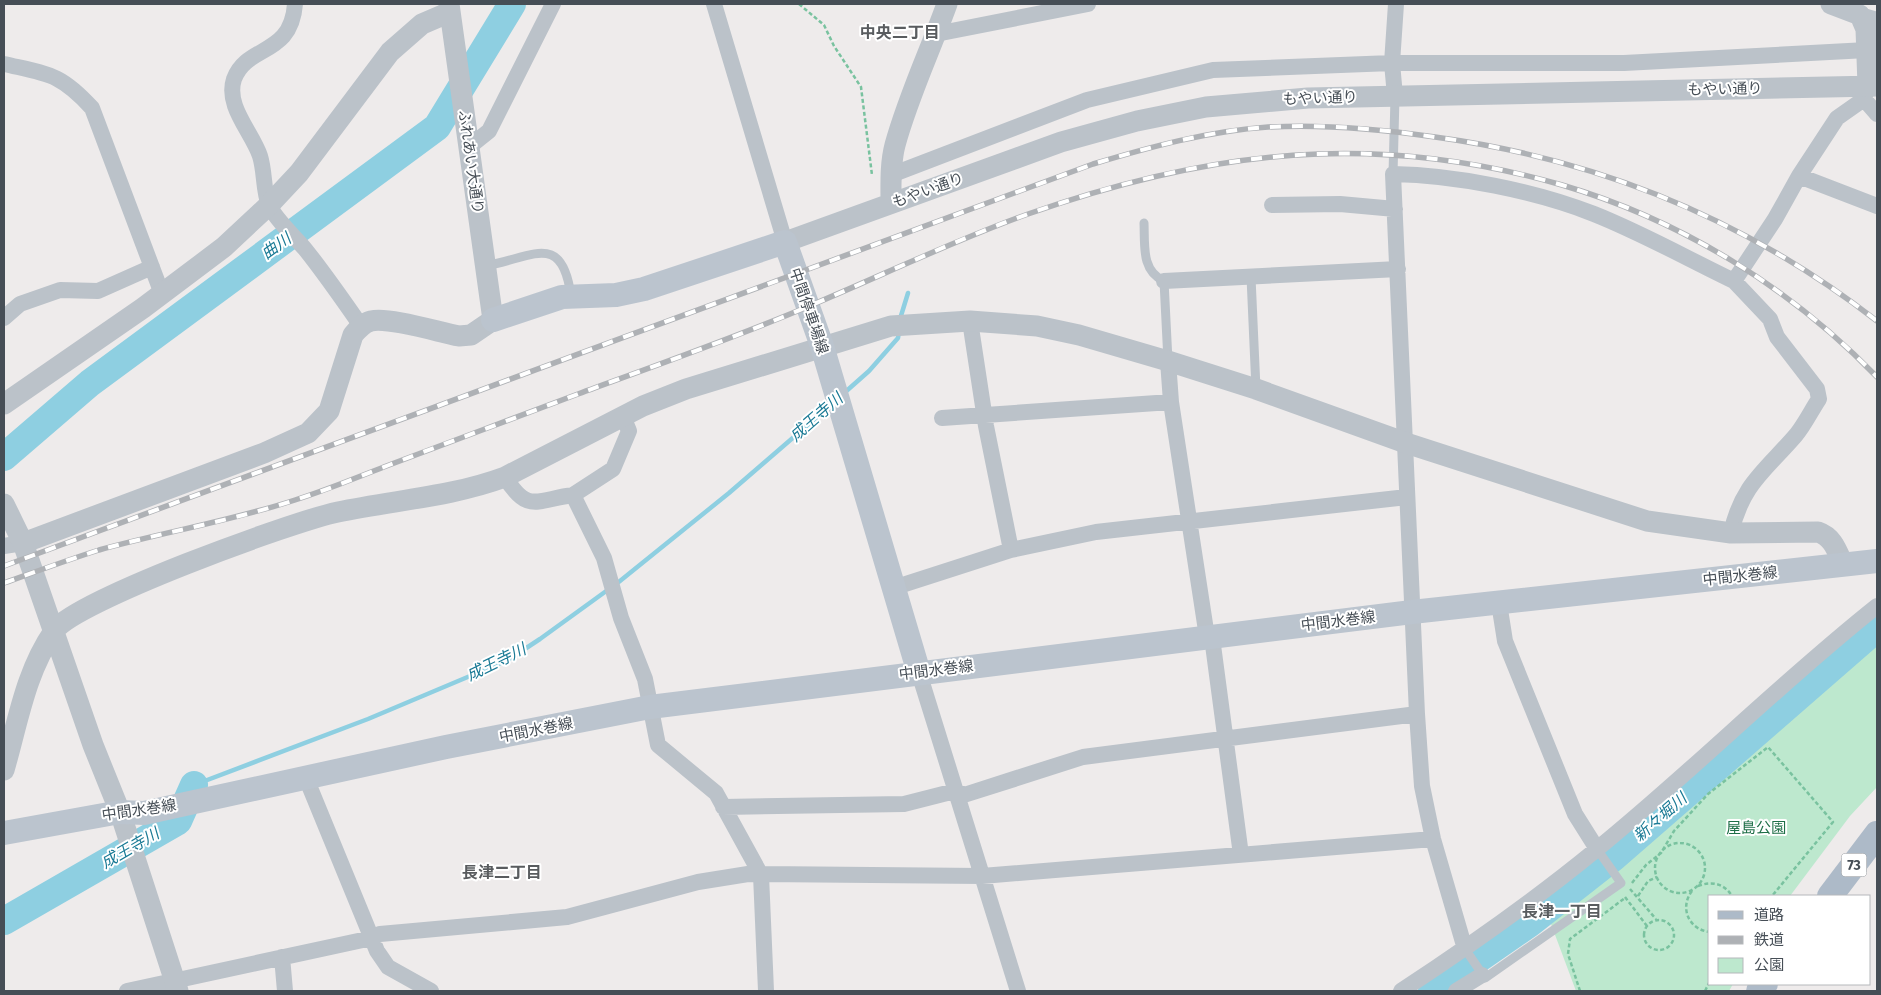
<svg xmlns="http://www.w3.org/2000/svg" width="1881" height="995" viewBox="0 0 1881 995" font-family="'Fira Sans','Noto Sans JP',sans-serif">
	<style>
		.green { fill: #bde8ce }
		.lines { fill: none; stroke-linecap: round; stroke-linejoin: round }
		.stream { stroke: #8ecfe1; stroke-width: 4.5 }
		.river { stroke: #8ecfe1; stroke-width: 28 }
		.path { stroke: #79c29f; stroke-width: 2.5; stroke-dasharray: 4 2.5; stroke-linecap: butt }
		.service { stroke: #bbc2c9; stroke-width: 9 }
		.minor { stroke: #bbc2c9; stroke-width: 16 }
		.tertiary { stroke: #bbc2c9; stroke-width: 21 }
		.secondary { stroke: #bbc4ce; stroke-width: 24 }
		.primary { stroke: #adbac8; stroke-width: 26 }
		.rail-casing { stroke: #aeb1b5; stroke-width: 5.5 }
		.rail { stroke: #fff; stroke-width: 4; stroke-dasharray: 11; stroke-linecap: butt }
		.labels { text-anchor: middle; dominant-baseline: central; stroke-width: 4; stroke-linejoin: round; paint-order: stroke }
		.shield { fill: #fff; stroke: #7e8389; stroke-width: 1 }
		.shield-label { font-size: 14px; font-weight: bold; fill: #464e56 }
		.street-label { font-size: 15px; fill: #464e56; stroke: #fff }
		.park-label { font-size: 15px; fill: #1f6f48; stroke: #fff }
		.neighbourhood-label { font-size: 16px; font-weight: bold; fill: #595c5f; stroke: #fff }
		.water-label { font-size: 16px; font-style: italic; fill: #1a7a95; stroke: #fff }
	</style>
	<rect width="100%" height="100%" fill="#eeebeb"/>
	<path class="green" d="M1877,641V787L1850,816L1790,896H1710V984H1733L1729,991H1576L1551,924L1723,764Z"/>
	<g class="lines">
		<path class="stream" d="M900,319L908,293
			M843,394L869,371L898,338L899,332
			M615,585L729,493L832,404
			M194,785L368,719L508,660L540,639L609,589"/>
		<path class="river" d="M4,457L90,383L437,127L512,4
			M4,921L178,821L194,785
			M1432,991L1530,923L1614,857L1877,628"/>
		<path class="path" d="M799,4L824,25L834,46L861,87L872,175
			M1655 868a25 25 0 1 1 50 0a25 25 0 1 1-50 0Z
			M1632,883L1646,865L1661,853L1674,831L1708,794L1768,747L1833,822L1772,896
			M1698,886C1711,881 1724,883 1732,896
			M1630,889L1656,919
			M1692,891C1679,908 1689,930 1710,932
			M1638,896L1648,881L1657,877
			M1625,897L1647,926
			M1644 935a15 15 0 1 1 30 0a15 15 0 1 1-30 0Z
			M1580,991L1568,954L1570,939L1625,898
			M1705,991L1710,981"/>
		<path class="service" d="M1393,174L1395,97
			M1144,223C1145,245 1141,271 1164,281L1168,361
			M485,266C532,258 562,230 571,296
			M1251,277L1256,389
			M1465,949L1485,978L1621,883L1597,849"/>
		<path class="minor" d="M295,4C291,57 247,44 234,79C225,106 252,132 260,156C265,172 263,190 269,205C275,219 295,237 305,249C325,274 343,300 361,326
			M714,4L785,242
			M1860,15L1877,20
			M936,34L1088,4
			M4,64C48,74 60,73 92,108L162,294
			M1395,96L1392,63L1396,4
			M1864,99L1877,114
			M469,147L489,131L553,4
			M891,175L1087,100L1213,70L1392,63H1624L1867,50
			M1799,176L1877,206
			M1272,205L1340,204L1395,209
			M1164,281L1398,269
			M1734,281L1775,219L1799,176L1837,118L1864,99L1868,86
			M4,318L20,304L60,290L98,291L152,267
			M970,321L986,426L1011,550
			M1168,361L1171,402L1207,637L1213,645L1241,855
			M942,418L1171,402
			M505,477C528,514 536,500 573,495L604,558L621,618L645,679L658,745L716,793L761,875L766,991
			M573,495L613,469L629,431L623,416
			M4,546L23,543
			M893,588L1011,550L1096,532L1407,497
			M1499,603L1505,641L1575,814L1597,849
			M919,673L1018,991
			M306,778L377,951L388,967L431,991
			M723,807L904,804L955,791L964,795L1083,757L1417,714
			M1465,949L1433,839L1422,786L1417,714L1393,174C1455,175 1536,191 1594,214C1642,233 1688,259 1734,281L1770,319L1777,337L1817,389L1819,399C1811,411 1805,424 1796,435C1765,471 1742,484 1731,533
			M282,957L285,991
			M127,991L372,938L380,934L567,917L698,882L748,874L982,876L1433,839
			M1401,991C1468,947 1535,900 1597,849C1693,771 1780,683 1877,606
			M1456,991L1482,975"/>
		<path class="tertiary" d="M1831,4L1860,15L1866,29L1868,86
			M891,203C891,184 890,164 895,145C908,97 930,51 947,4
			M785,242L1061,142L1137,121L1206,107L1308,98L1877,86
			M4,404L143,308L224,247L269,205L299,173L390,52L422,24L450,12
			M4,504L23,543L93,745L120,812L178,991
			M23,543L264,453L308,433L329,411L353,335C358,329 363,323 371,321C390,317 438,332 459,336L471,335L493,320L449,4
			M4,770C18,722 25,673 54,631C74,601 294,521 338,512C394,500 451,497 505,477L643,406L686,389L891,326L970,321L1037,326L1079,335L1168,361L1256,389L1406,443L1647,521L1731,533L1818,532C1833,537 1837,551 1843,564"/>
		<path class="secondary" d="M493,320L562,297L616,295L644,289L785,242L822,346L919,673
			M4,833L120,812L144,813L446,747L650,707L1412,612L1877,561"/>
		<path class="primary" d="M1830,896L1877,834
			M1759,991L1765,984"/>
		<defs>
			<path id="rail" d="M4,566L1093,164C1150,147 1208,131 1268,127C1324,124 1380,129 1435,137C1597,159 1747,220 1877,321
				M4,583C35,572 67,560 99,550C164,532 231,521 295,500C327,490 358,477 389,465C452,441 515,418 578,394C657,365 737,337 814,304C885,274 955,240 1028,214C1211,150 1374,131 1562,185C1681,220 1791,288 1877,377"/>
		</defs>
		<use href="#rail" class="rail-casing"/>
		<use href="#rail" class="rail"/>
	</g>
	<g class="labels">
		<rect class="shield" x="1841.5" y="853.5" width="25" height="23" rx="4"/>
		<g class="shield-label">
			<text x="1854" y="865">73</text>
		</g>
		<g class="street-label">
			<text transform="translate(1725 89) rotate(-1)">もやい通り</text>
			<text transform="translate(1320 98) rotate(-2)">もやい通り</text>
			<text transform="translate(471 162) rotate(82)">ふれあい大通り</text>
			<text transform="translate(928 190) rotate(-20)">もやい通り</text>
			<text transform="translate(809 311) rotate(71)">中間停車場線</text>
			<text transform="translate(1740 576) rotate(-6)">中間水巻線</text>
			<text transform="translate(1338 621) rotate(-7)">中間水巻線</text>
			<text transform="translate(936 670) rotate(-7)">中間水巻線</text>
			<text transform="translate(536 730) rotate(-11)">中間水巻線</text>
			<text transform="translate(139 810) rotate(-8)">中間水巻線</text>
		</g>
		<g class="park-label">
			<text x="1756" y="828">屋島公園</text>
		</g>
		<g class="neighbourhood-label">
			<text x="900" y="32">中央二丁目</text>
			<text x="502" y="872">長津二丁目</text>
			<text x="1562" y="911">長津一丁目</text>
		</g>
		<g class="water-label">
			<text transform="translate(276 246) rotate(-36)">曲川</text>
			<text transform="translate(816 417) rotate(-41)">成王寺川</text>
			<text transform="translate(496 662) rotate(-26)">成王寺川</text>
			<text transform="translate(1660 817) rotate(-41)">新々堀川</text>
			<text transform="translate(130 848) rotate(-30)">成王寺川</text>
		</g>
	</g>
	<rect width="1881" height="995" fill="none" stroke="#464e56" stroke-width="10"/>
	<rect x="1708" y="895" width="162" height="90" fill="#ffffff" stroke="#b5b8bb"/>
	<rect x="1718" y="911" width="25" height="8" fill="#adbac8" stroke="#b5b8bb"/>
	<text x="1754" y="920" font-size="15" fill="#464e56">道路</text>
	<rect x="1718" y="936" width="25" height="8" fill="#aeb1b5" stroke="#b5b8bb"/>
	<text x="1754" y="945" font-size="15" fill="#464e56">鉄道</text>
	<rect x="1718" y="958" width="25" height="15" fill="#bde8ce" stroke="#b5b8bb"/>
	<text x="1754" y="970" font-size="15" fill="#464e56">公園</text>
</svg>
